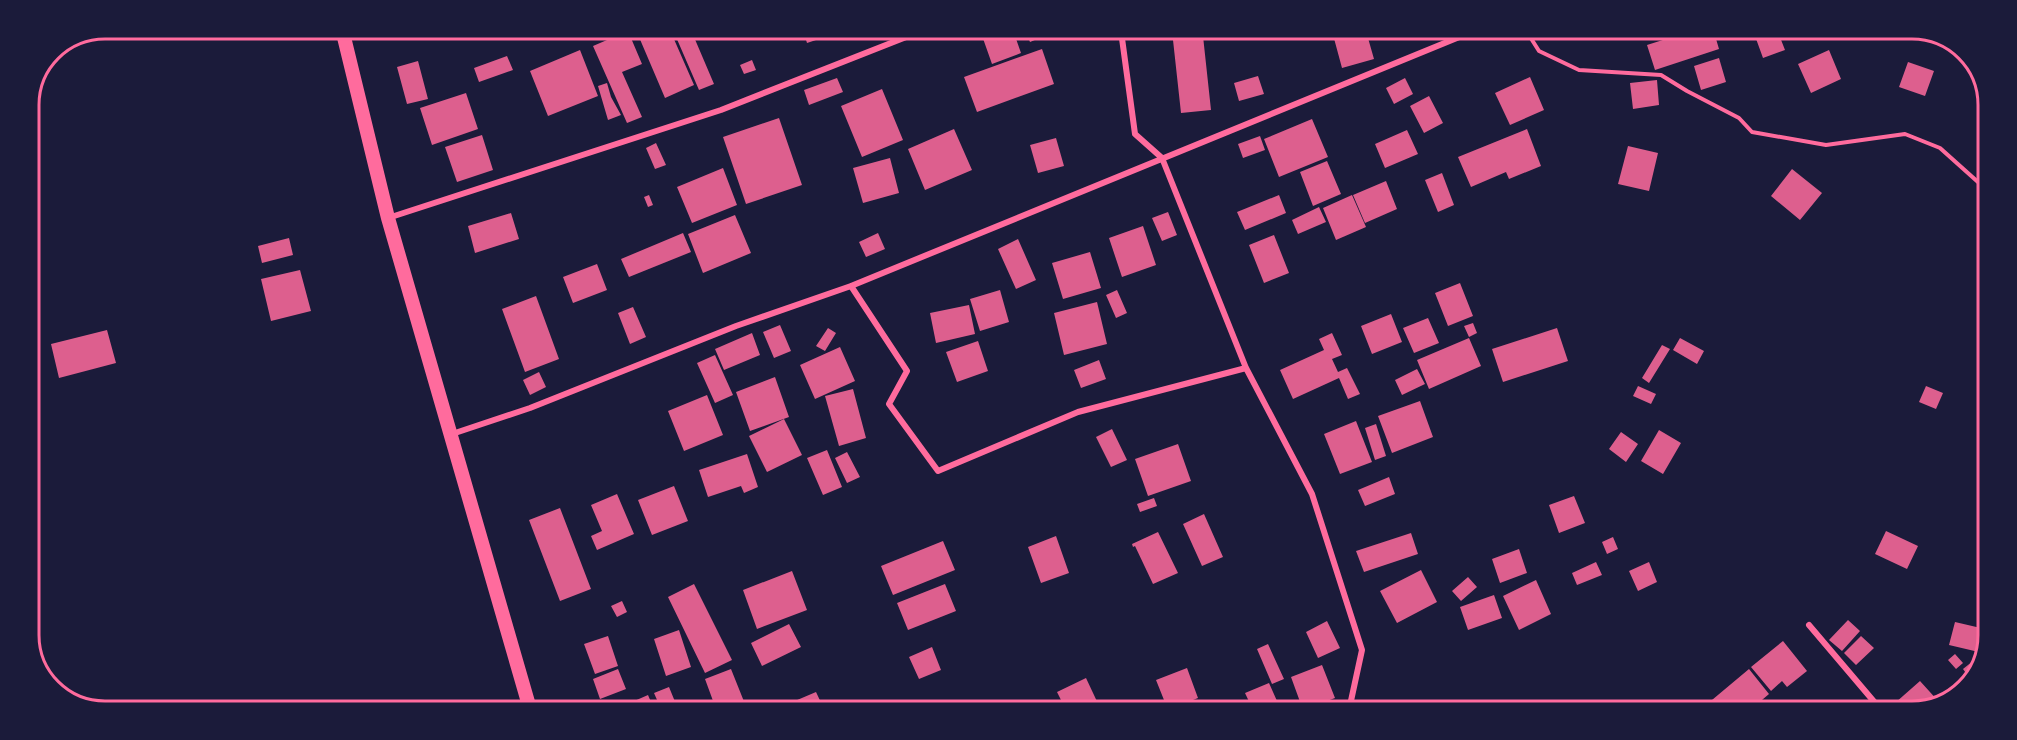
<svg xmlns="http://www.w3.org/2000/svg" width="2017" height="740" viewBox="0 0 2017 740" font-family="'Exo 2',sans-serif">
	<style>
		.building { fill: #dd5f8e }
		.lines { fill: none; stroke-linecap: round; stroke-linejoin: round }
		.path { stroke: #ff6b9d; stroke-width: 4 }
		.minor { stroke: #ff6b9d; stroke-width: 6 }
		.trunk { stroke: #ff6b9d; stroke-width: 14 }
		.rim { fill: none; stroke: #ff6b9d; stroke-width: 3 }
	</style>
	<rect width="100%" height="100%" fill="#1b1b3a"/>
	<path class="building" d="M636,30H670L694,85L665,98Z
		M673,30H691L714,84L699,90Z
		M803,30H843V31L807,43Z
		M980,30H1013L1021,53L992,64Z
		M1025,30L1040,31L1042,37L1030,42Z
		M628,31L642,64L622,72L642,117L627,123L593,46Z
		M1332,31H1366L1374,59L1342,68Z
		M1688,32H1714L1719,49L1655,70L1647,45Z
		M1765,32H1778L1785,50L1763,58L1755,36Z
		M1203,36L1211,110L1181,113L1173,40Z
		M1042,49L1054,84L977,112L964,77Z
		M580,50L598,96L548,116L530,71Z
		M1829,50L1841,79L1811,93L1798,64Z
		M507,56L513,70L479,82L474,68Z
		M1719,58L1726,82L1701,90L1694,66Z
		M752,60L756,70L744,74L740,65Z
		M418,61L428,99L407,104L397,67Z
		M1908,62L1934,71L1925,96L1899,87Z
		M1258,76L1264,94L1239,101L1234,83Z
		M1530,77L1544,110L1510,125L1495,93Z
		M837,78L843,92L809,105L804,90Z
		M1405,78L1413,94L1394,104L1386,88Z
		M1657,80L1659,105L1633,109L1630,83Z
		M607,83L611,97L621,115L608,120L598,86Z
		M882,89L903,140L862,157L841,106Z
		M466,93L478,129L432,145L420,108Z
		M1429,96L1443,123L1424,133L1410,106Z
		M779,118L802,185L746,204L723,137Z
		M1312,119L1328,157L1279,177L1264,139Z
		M954,129L972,170L925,190L908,149Z
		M1527,129L1541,166L1509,179L1506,172L1471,187L1458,157Z
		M1407,130L1418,154L1385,168L1375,144Z
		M482,135L493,170L457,182L445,147Z
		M1260,136L1265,150L1243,158L1238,144Z
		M1056,138L1064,166L1038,173L1030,145Z
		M656,143L666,165L655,169L646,148Z
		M1628,146L1658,153L1649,191L1618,184Z
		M890,158L899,193L863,203L853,168Z
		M1327,161L1341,194L1313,206L1300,172Z
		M723,168L737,205L692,223L677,187Z
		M1792,169L1822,193L1800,220L1771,196Z
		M1442,173L1454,205L1438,212L1425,180Z
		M1386,181L1397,209L1365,223L1353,195Z
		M649,195L653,205L648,207L644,197Z
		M1279,195L1286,213L1245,230L1237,212Z
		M1352,195L1366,227L1336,240L1323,208Z
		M1319,207L1326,222L1298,234L1292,220Z
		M1168,212L1177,235L1162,241L1152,218Z
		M511,213L519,239L475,253L468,226Z
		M735,215L751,253L703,273L688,234Z
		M1143,226L1156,265L1122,277L1109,238Z
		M683,233L691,252L629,277L621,259Z
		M878,233L885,249L866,257L859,242Z
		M1274,235L1289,273L1264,283L1249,245Z
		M289,238L293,255L262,263L258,246Z
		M1018,239L1036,280L1016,289L998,249Z
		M1090,252L1101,288L1063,299L1052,263Z
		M597,264L607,290L573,303L563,277Z
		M300,270L311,311L271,321L261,279Z
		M1460,283L1473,316L1448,326L1435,293Z
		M1000,290L1009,322L980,331L970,299Z
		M1117,290L1127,313L1116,318L1106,295Z
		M536,296L559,359L525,372L502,309Z
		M1097,302L1107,344L1064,355L1054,313Z
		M969,305L975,334L936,343L930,313Z
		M633,307L646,337L630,344L618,313Z
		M1391,314L1402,342L1372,354L1361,326Z
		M1428,318L1439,343L1414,353L1403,328Z
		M1473,323L1477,333L1469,337L1464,326Z
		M780,325L791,351L774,358L763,332Z
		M828,328L836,333L825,351L816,346Z
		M1557,328L1568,361L1503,382L1492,349Z
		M107,330L116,363L59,378L51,344Z
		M752,333L760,355L724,370L715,349Z
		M1332,333L1342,355L1332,359L1338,372L1347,368L1360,394L1348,399L1339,378L1293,399L1280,370L1324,350L1319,339Z
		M1469,338L1481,366L1429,389L1417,360Z
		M1680,338L1704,351L1697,364L1673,350Z
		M978,341L988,371L957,382L946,352Z
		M1662,345L1670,349L1649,383L1642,378Z
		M840,347L855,381L815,399L800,365Z
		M715,355L733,395L715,403L697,363Z
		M1099,360L1106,379L1081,388L1074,370Z
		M1417,369L1425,384L1402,395L1395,380Z
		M539,372L546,387L530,395L523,380Z
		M775,377L789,417L750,431L736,392Z
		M1638,386L1656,394L1651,404L1633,396Z
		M1926,386L1943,393L1936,409L1919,402Z
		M853,389L866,438L839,446L825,396Z
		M707,395L723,435L684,451L668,411Z
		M1420,401L1433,437L1392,453L1378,416Z
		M784,419L802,455L767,472L749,436Z
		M1356,421L1372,462L1340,474L1324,434Z
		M1376,424L1386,456L1375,460L1365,428Z
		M1112,429L1127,460L1111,467L1096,437Z
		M1659,430L1681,443L1663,474L1641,461Z
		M1621,432L1638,444L1626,462L1609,449Z
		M1178,444L1191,481L1148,496L1135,459Z
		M827,450L842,487L823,495L807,458Z
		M847,452L860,477L847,483L835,458Z
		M747,454L758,487L744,493L741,486L708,497L699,470Z
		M1389,477L1395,494L1365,506L1358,490Z
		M674,486L688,521L652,535L638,500Z
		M617,494L634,534L597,550L591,536L602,531L591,505Z
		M1574,496L1585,523L1559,533L1549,505Z
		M1154,498L1157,506L1140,512L1137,504Z
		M560,508L591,589L560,601L529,520Z
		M1204,514L1223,557L1202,566L1183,524Z
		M1886,531L1918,546L1907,569L1875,554Z
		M1158,532L1178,573L1153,584L1135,546L1133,547L1132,544Z
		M1411,533L1418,554L1364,572L1356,551Z
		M1056,536L1069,573L1041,583L1028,547Z
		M1613,537L1618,549L1607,554L1602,542Z
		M943,541L955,570L893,595L881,566Z
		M1519,549L1527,573L1500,583L1492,559Z
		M1596,562L1602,575L1577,585L1572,573Z
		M1649,562L1657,582L1638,591L1629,571Z
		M1421,570L1437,602L1397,623L1380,591Z
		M792,571L807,610L757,629L743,590Z
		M1468,577L1477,587L1461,601L1452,591Z
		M1536,580L1551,614L1519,630L1503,596Z
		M694,584L732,660L705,673L668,597Z
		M945,584L956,611L908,630L897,603Z
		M1494,595L1502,618L1468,630L1460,607Z
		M622,601L627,612L617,617L611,606Z
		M1848,620L1860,631L1842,651L1829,640Z
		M1327,621L1340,648L1318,658L1306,632Z
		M1955,622L1985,629L1983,653L1949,645Z
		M789,624L801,647L762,666L751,643Z
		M679,630L691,667L666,676L654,639Z
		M608,636L618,666L595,674L584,644Z
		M1861,636L1874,648L1856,665L1844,653Z
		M1783,641L1807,671L1787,687L1782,681L1771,691L1751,667Z
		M1268,644L1284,679L1272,684L1257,649Z
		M932,647L941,670L919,679L909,657Z
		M1955,654L1963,663L1956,669L1948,660Z
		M1973,661L1978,668L1970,679L1963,669Z
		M1322,665L1335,698L1303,710L1291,677Z
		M1187,668L1198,698L1168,710L1156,680Z
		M618,669L626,689L600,699L593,679Z
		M731,669L747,709H716L705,679Z
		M1749,669L1769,694L1749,711H1711L1706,705Z
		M1086,678L1101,710H1066L1057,692Z
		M1920,681L1939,702L1912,711H1903L1895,703Z
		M1269,683L1281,710H1253L1245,693Z
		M669,687L678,709H661L654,693Z
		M816,692L824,709H776Z
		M648,695L654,709H635L632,702Z"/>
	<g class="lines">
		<path class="path" d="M1527,32L1539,51L1579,70L1661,75L1687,91L1739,118L1752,132L1826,145L1905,134L1940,148L1988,191"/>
		<path class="minor" d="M1121,31L1135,134L1162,158L1246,368L1312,494L1362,650L1349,710
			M388,218L721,110L924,30
			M851,286L907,371L889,404L938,471L1078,412L1246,368
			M452,434L530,408L736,326L851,286L1474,31
			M1809,625L1882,711"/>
		<path class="trunk" d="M342,29L388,218L530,709"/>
	</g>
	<path d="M0 0H2017V740H0ZM105 39H1912A66 66 0 0 1 1978 105V635A66 66 0 0 1 1912 701H105A66 66 0 0 1 39 635V105A66 66 0 0 1 105 39Z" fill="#1b1b3a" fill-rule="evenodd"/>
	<path class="rim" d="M105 39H1912A66 66 0 0 1 1978 105V635A66 66 0 0 1 1912 701H105A66 66 0 0 1 39 635V105A66 66 0 0 1 105 39Z"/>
</svg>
